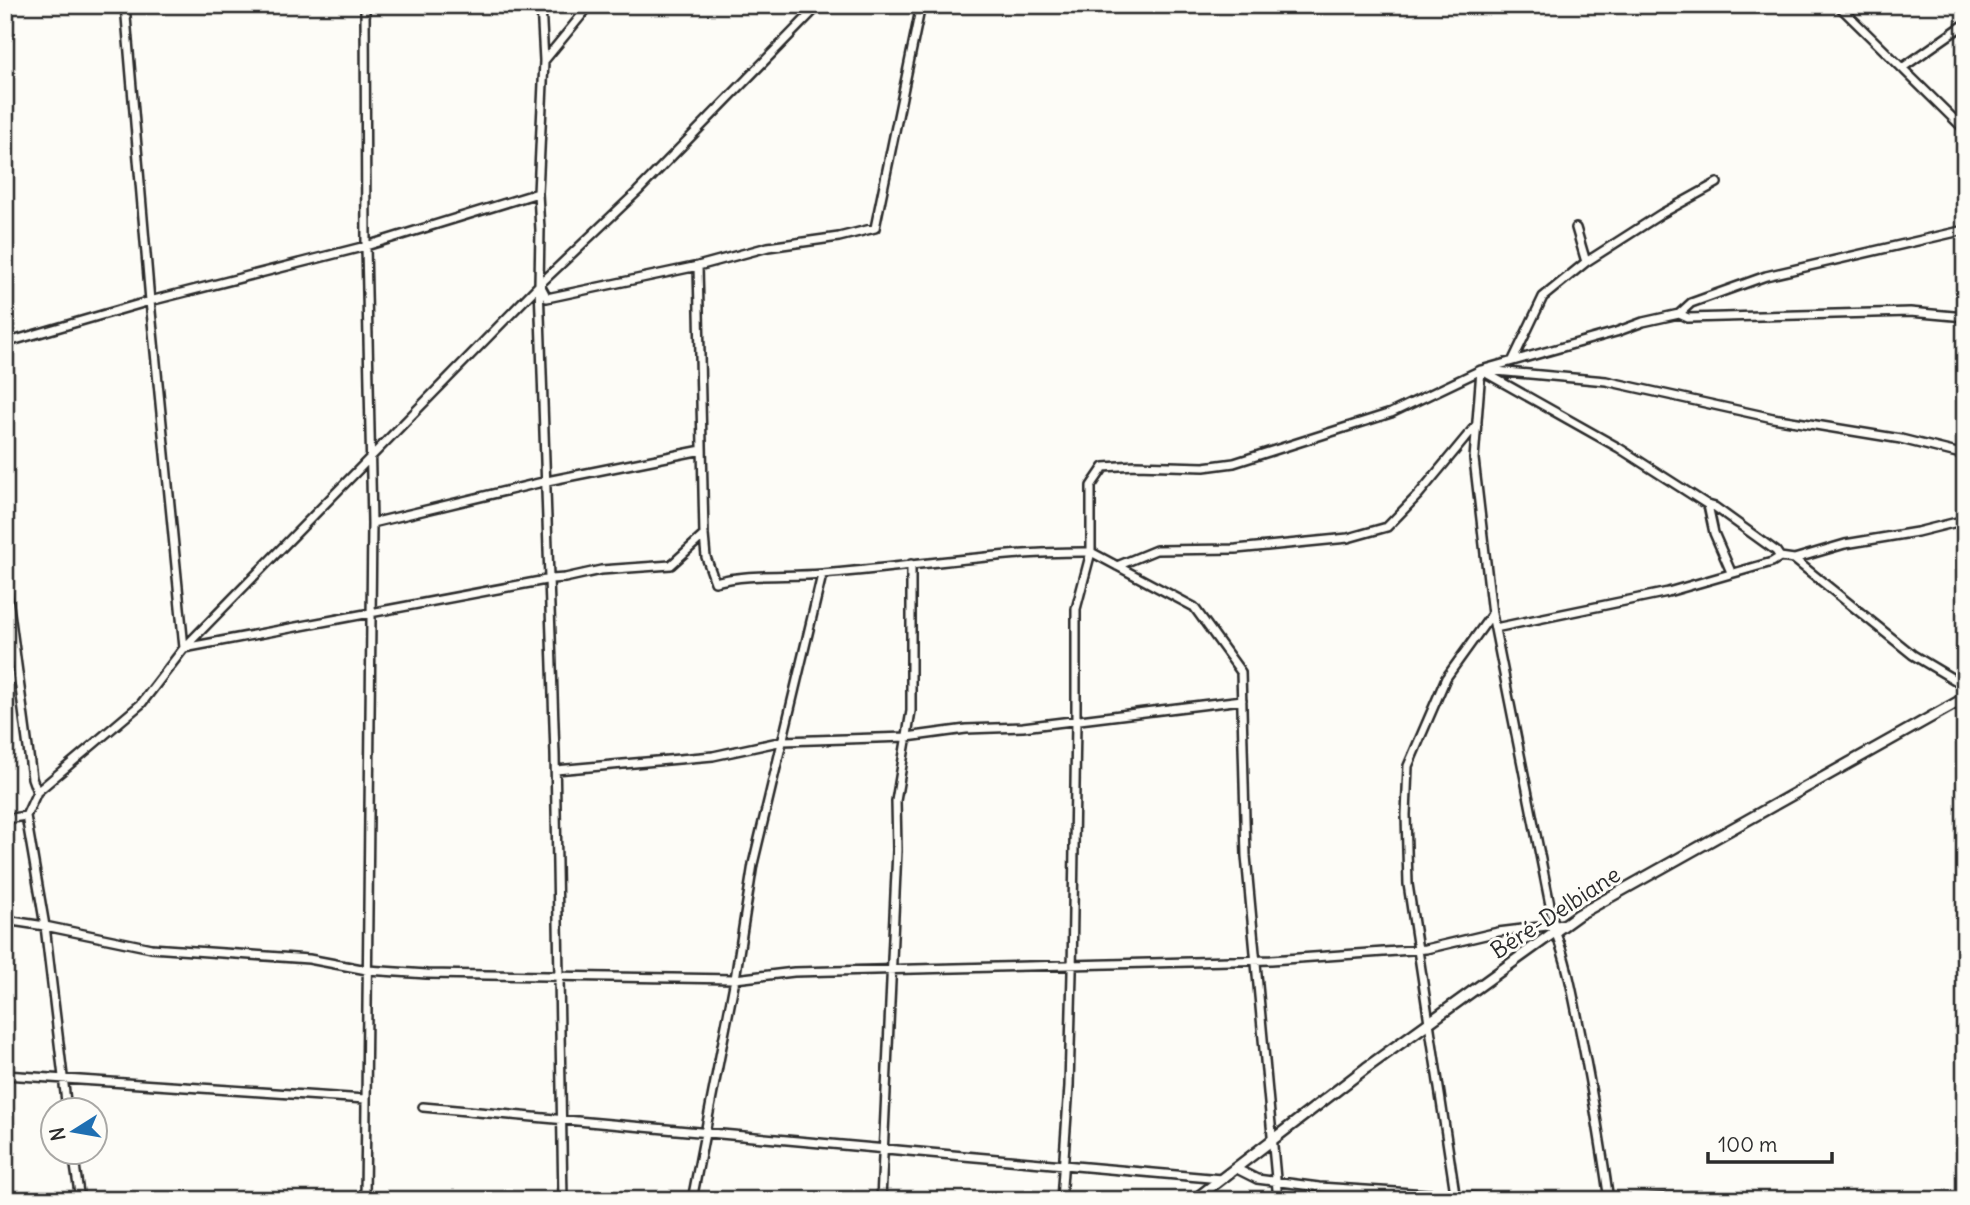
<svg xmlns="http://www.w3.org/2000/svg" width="1970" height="1205" viewBox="0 0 1970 1205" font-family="Delius,sans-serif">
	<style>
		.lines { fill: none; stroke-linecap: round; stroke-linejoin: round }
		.minor-casing { stroke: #2b2b2b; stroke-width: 12 }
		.tertiary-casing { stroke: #2b2b2b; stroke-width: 14 }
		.minor { stroke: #fdfcf7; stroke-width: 7 }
		.tertiary { stroke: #fdfcf7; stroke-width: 9 }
		.labels { text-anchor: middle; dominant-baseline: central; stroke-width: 6; stroke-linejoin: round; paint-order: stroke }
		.street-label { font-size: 23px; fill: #2b2b2b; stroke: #fdfcf7 }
	</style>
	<rect width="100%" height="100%" fill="#fdfcf7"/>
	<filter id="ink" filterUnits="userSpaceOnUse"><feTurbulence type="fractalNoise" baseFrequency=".0143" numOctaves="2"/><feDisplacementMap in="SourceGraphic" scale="14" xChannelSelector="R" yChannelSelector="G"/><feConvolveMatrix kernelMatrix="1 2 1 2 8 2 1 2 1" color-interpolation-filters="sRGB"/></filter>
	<g filter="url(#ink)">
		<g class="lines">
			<defs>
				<path id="minor" d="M125,5L150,301L184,648L551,579L565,578L601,570L671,565L704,535
					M365,5L366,246L372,523L365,1200
					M541,5L544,61L538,193L540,230L539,285L555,754L563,1200
					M1838,5L1965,130
					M544,61L590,5
					M1902,68L1965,24
					M1576,228L1586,262
					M698,266L704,535L706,557L715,582C749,573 786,577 822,574C912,567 1000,551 1091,552V486L1104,467L1135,465L1204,467L1234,463L1391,413L1481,370L1616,332L1643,322L1679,314L1691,303L1766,276L1965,230
					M540,285L547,298L698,266L768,247L839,237L875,228L921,5
					M1679,314L1688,318L1910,312L1965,317
					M5,343L150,301L366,246L538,193
					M1513,360L1543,297L1586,262L1661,214L1717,183
					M1481,370L1474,459L1492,614L1554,925
					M1485,370L1606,381L1773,418L1901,439L1965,455
					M1484,372L1619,448L1708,505L1715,507L1776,551L1780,557
					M1708,505L1714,533L1731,572
					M372,523L547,481L702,450
					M1794,559L1845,544L1917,532L1965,520
					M1117,566L1156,550L1236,549L1348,538L1387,527L1419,494L1477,424
					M5,575L32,778L37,792
					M1495,628L1668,592L1772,562L1780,557L1794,559L1913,655L1965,686
					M556,770L713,756L783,741L907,737L966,729L1023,727L1242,700
					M26,816L45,926L67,1110
					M5,819L26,816L37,792L141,704L184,648L539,285L637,192L819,5
					M5,920L45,926L151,948L309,959L367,970L427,974L735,979L794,972L1271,960L1426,949L1498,932L1564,924
					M1555,931C1568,964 1574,1001 1581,1035C1592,1090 1601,1145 1609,1200
					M5,1075L365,1099
					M423,1107C689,1132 955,1155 1221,1179
					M73,1152L80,1200
					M1235,1168L1257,1179L1319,1187L1520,1200
					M692,1200L735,979L753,864L822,575
					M881,1200L897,850L896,801L911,711V564
					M1061,1200L1069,1086L1072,973L1076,722V609L1091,552L1194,607L1241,672L1246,856L1278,1200
					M1456,1200L1408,884L1406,815L1408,766L1446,678L1492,614
					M1626,1200L1701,1196L1716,1200"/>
				<path id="tertiary" d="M1194,1200L1366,1068L1578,915L1965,698"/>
			</defs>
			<use href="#minor" class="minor-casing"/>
			<use href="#tertiary" class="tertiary-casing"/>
			<use href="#minor" class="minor"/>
			<use href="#tertiary" class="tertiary"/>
		</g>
	</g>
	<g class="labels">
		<g class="street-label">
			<text transform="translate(1555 912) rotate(-33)">Béré-Delbiane</text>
		</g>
	</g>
	<rect width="1970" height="1205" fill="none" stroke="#fdfcf7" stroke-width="28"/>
	<rect x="14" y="14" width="1942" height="1177" fill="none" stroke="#2b2b2b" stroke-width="2.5" filter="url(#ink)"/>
	<g transform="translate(74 1131) rotate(259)"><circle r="33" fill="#fdfcf7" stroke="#a9a8a5" stroke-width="2"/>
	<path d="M0-5L12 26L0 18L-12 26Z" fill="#1f6fb2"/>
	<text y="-10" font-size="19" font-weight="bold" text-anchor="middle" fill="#2b2b2b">N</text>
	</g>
	<path d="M1708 1152v10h124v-10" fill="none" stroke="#2b2b2b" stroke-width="3.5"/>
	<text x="1718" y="1152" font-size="21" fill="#2b2b2b" stroke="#fdfcf7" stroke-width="5" paint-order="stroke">100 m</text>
</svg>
